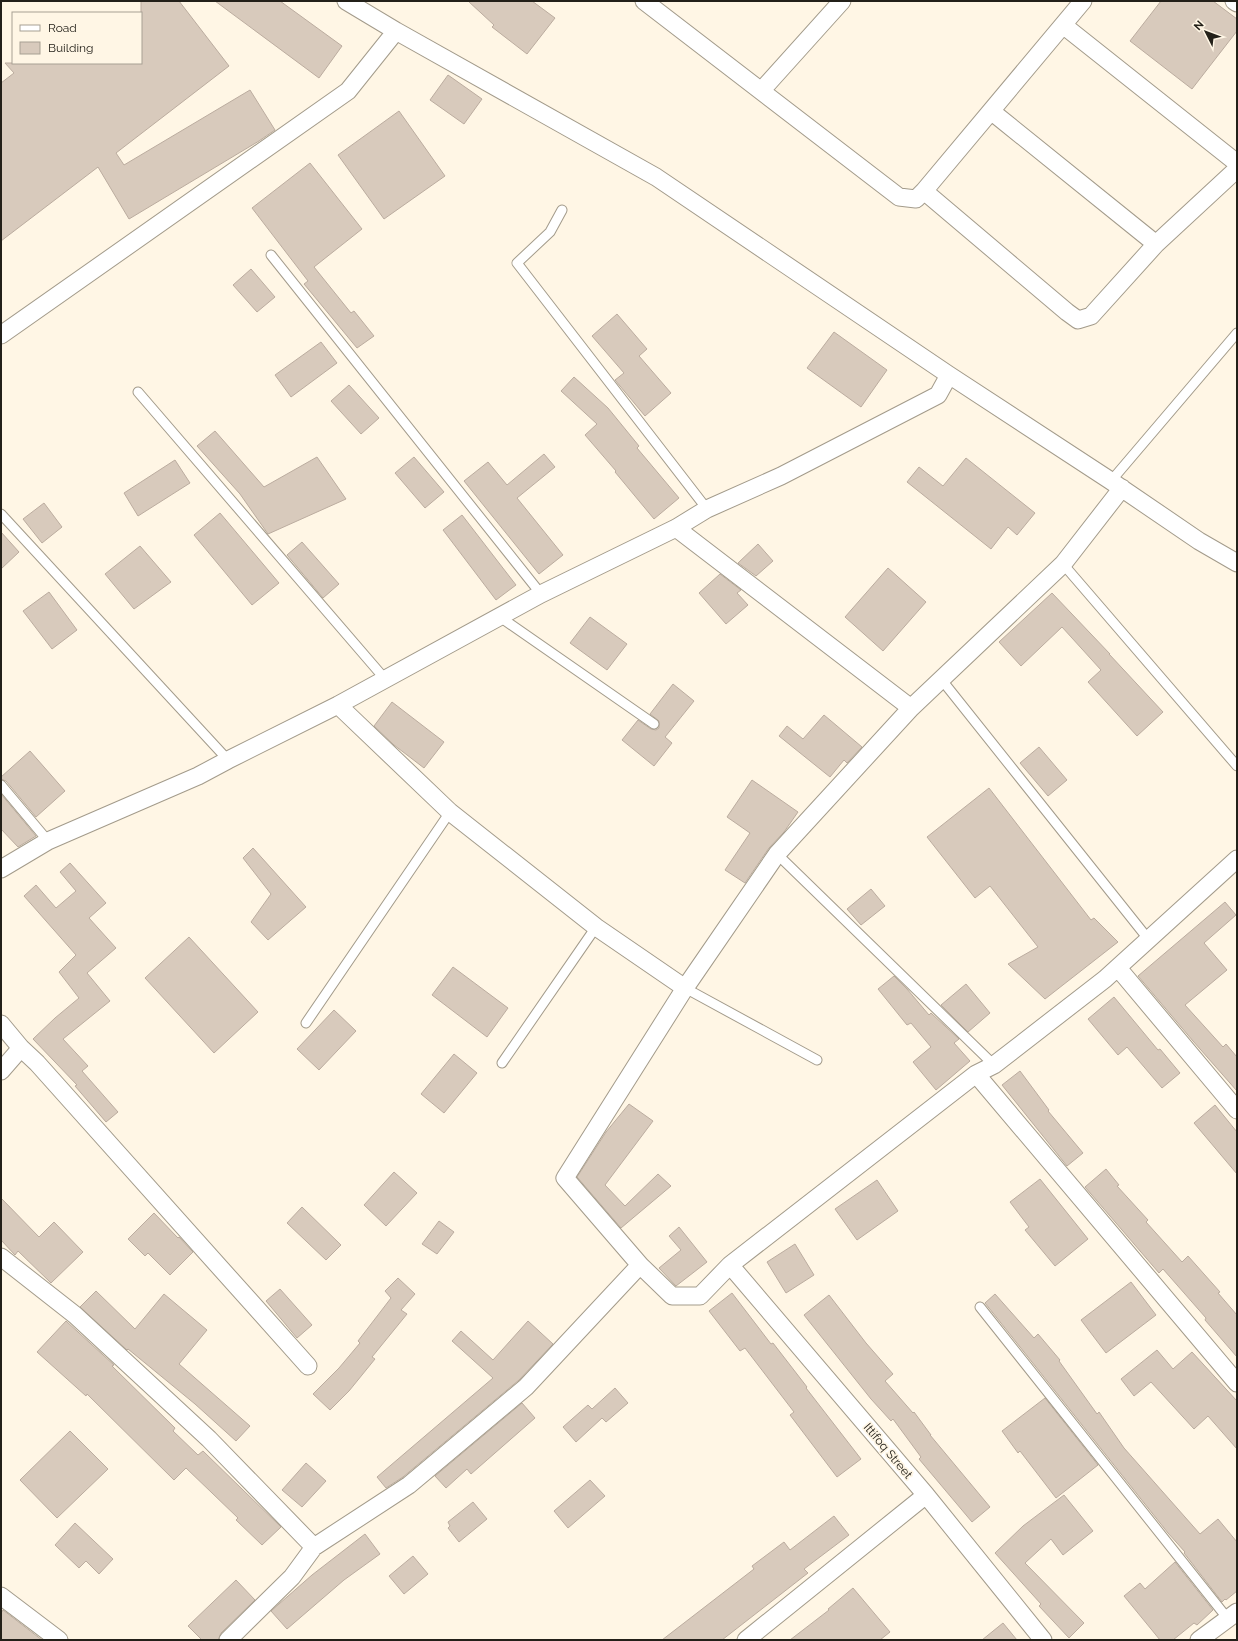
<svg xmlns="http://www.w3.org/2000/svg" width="1238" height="1641" viewBox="0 0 1238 1641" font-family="Raleway,sans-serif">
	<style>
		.building { fill: #d8cabc; stroke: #bbac9f }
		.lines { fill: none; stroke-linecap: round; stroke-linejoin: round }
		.service-casing { stroke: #a39b8b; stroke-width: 11 }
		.minor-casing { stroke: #a39b8b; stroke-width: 19 }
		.service { stroke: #fff; stroke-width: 9 }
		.minor { stroke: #fff; stroke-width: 17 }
		.labels { text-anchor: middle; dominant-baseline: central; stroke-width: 3.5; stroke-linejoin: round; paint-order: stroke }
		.street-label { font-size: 12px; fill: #232019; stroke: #fff6e5 }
	</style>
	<rect width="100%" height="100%" fill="#fff6e5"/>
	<path class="building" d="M141,1H179L229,66L116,153L124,165L250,90L275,130L259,141L129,219L98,167L1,241V83L14,73L5,63H141Z
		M215,1H280L342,46L319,78Z
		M468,1H532L555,18L527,54L492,27L494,25Z
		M1161,1H1213L1237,19V31L1192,89L1130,41Z
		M448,75L482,99L464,124L430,100Z
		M399,111L445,176L384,219L338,155Z
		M310,163L362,229L314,267L351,313L354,311L374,336L357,348L304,284L308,281L252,208Z
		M251,269L275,297L257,312L233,285Z
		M617,314L647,349L639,356L671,393L645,416L615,380L624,373L592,336Z
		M834,332L887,370L861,407L807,368Z
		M321,342L337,363L291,397L275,375Z
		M574,377L608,408L639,446L637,448L679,498L654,519L615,472L616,471L585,435L597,424L561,391Z
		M349,385L379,418L361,434L331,401Z
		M215,431L264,487L317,457L346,499L268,534L240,494L197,446Z
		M544,454L555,467L517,498L563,555L539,574L464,481L488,462L507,485Z
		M414,457L444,492L425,508L395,473Z
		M966,458L1035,513L1017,535L1008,527L991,549L907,482L919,467L943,486Z
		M175,460L190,483L138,516L124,493Z
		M44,503L62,527L42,543L23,519Z
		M220,513L279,583L252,605L194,535Z
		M462,515L516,585L496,600L443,530Z
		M1,532L19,552L1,569Z
		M302,542L339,584L323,598L287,555Z
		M758,544L773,561L756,576L738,563Z
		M140,546L171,582L134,609L105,574Z
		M888,568L926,602L883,651L845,617Z
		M720,574L741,590L737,593L748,605L726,624L699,593Z
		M49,592L77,630L52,649L23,611Z
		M1052,593L1110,654H1109L1163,712L1137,736L1088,682L1101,670L1062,627L1021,666L999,642Z
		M590,617L627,644L607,670L570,643Z
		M673,684L694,701L665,737L672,743L654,766L622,740L638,720L651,729L656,730L659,728V721L650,714Z
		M392,702L444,742L424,768L394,745L374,726Z
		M824,715L862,747L847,763L844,760L830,777L779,736L787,726L803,739Z
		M1039,747L1067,780L1048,796L1020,763Z
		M30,751L65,791L36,817L6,781L1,779V777Z
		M752,780L798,812L784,832L769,848L745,883L725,870L750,833L727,817Z
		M989,788L1091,920L1094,918L1118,942L1045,999L1008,964L1038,947L990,886L975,898L927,837Z
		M1,794L36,836L18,847L1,829Z
		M253,848L306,907L268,940L251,922L271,894L243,858Z
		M70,863L106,903L89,918L116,948L87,973L110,1001L63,1039L88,1066L82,1071L118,1112L106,1122L75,1086L77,1085L33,1039L55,1018L79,998L59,972L76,955L24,896L36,885L56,908L76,891L60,872Z
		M871,889L885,906L861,925L847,909Z
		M1225,902L1236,915L1204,943L1227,970L1185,1005L1223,1047L1226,1044L1237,1057V1091L1193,1041L1138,976Z
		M189,937L258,1012L214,1053L145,978Z
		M453,967L508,1008L487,1037L432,995Z
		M894,976L907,989L929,1015L931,1013L959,1039L954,1043L970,1061L936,1090L913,1062L931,1047L911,1023L907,1025L878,989Z
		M966,984L990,1013L968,1032L941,1005Z
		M1114,997L1158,1050L1160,1049L1180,1073L1162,1088L1127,1047L1118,1055L1088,1019Z
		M334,1010L356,1031L319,1070L297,1049Z
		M454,1054L477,1073L444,1113L421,1094Z
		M1020,1071L1049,1110L1048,1111L1083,1153L1067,1166L1002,1085Z
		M629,1104L653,1121L605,1185L625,1206L658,1174L671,1186L621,1228L577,1177L606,1132Z
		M1215,1105L1237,1132V1174L1194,1123Z
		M1106,1169L1119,1185L1117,1186L1148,1220L1146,1222L1182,1262L1188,1256L1220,1292L1218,1293L1237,1315V1357L1205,1320L1206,1318L1163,1269L1159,1273L1085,1187Z
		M394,1172L417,1193L386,1226L364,1205Z
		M1040,1179L1088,1239L1055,1266L1025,1230L1029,1227L1010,1202Z
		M877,1180L898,1211L857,1240L835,1209Z
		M1,1198L39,1237L54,1222L83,1252L51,1283L18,1251L15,1255L1,1240Z
		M302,1207L341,1245L326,1260L287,1223Z
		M154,1213L178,1238L179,1237L193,1252L170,1275L148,1253L145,1256L128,1239Z
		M439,1221L454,1232L437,1254L422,1244Z
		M679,1227L707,1262L676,1286L659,1268L681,1250L669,1236Z
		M795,1244L814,1275L786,1293L767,1262Z
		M398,1278L415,1294L401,1310L407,1314L372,1357L375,1359L349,1391L330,1410L313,1394L339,1368L360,1343L358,1341L391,1298L385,1291Z
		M1131,1282L1156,1315L1106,1353L1081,1320Z
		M280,1289L312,1325L297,1338L266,1301Z
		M96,1291L135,1329L164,1294L207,1330L179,1364L250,1426L236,1441L195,1404L128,1349L127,1350L80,1307Z
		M732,1293L771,1344L773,1343L807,1387L806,1388L861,1459L837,1477L790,1415L794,1412L745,1348L740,1351L709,1311Z
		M995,1294L1034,1338L1038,1334L1060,1360L1059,1361L1097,1414L1099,1412L1124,1448L1200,1534L1218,1519L1237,1542V1591L1226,1600L1225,1599L1222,1602L1184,1553L1185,1552L1168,1533L985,1303Z
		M829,1295L866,1343L893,1374L885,1381L913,1413L914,1412L931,1435H930L990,1507L972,1522L919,1459L921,1457L893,1419L891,1421L871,1399L804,1315Z
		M66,1321L114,1365L112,1366L175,1428L173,1431L198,1455L203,1451L281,1527L262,1545L236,1520L238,1518L186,1468L174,1480L87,1394L86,1396L37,1352Z
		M528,1321L553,1344L519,1380L403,1477L386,1488L377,1477L493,1378L452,1341L461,1331L493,1360Z
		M1157,1350L1173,1369L1192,1352L1237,1401V1449L1208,1416L1194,1429L1151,1382L1134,1396L1121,1379Z
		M615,1388L628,1403L606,1422L602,1418L576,1442L563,1427L588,1405L592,1409Z
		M1045,1398L1098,1465L1056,1498L1020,1451L1018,1453L1002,1431Z
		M522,1403L535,1418L471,1474L467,1469L446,1488L435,1476Z
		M70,1431L108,1469L57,1518L20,1480Z
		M306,1463L326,1481L302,1507L282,1490Z
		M590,1480L605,1496L568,1528L554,1511Z
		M1064,1495L1093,1531L1063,1555L1051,1539L1025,1563L1084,1623L1069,1638L1039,1606L1041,1604L995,1553L1023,1526Z
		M473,1502L487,1519L459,1542L448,1528L450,1526L448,1522Z
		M834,1516L849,1535L804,1569L808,1573L722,1640H662L754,1569L752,1566L784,1542L790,1550Z
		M75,1523L113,1559L99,1574L86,1561L79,1568L55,1545Z
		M365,1534L380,1554L344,1580L287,1629L271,1611L312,1575Z
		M413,1556L428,1574L404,1594L389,1576Z
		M1175,1562L1213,1610L1197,1625L1194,1623L1173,1640H1160L1124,1596L1140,1583L1145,1589Z
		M236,1580L255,1600L221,1633L218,1640H202L188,1626Z
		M853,1588L890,1632L880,1640H790L829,1610L828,1609Z
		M3,1610L42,1640H1V1613Z
		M1003,1623L1017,1640H982Z"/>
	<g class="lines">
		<defs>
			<path id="service" d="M562,210L550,232L517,263L707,509
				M271,255L541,594
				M138,392L385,679
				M1111,481L1237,333
				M1,514L228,760
				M1063,564L1237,766
				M500,617L654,724
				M941,679L1149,940
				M1,785L48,841
				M777,854L994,1065
				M685,988L817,1060
				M306,1023L450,812
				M502,1063L596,927
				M980,1307L1228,1619"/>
			<path id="minor" d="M346,1L396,31L656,177L949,375L1111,481L1199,541L1237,563
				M644,1L899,197L916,199L924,191L1067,312L1078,320L1091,316L1156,244L1237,169
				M1234,1L1237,3
				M1063,25L1237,163
				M761,91L842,1
				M991,111L1156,244
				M924,191L1083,1
				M1,335L348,91L396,31
				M676,528L911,708L1063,564L1122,488
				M338,705L450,812L596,927L685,988L565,1178L640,1265
				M1,869L48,841L198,776L228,760L338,705L541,594L676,528L707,509L781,476L938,395L949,375
				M1118,968L1237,1110
				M685,988L777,854L911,708
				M1,1024L21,1048L37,1063L308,1366
				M1,1071L21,1048
				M976,1074L1237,1383
				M1,1257L75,1315L209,1439L314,1547L292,1577L228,1640
				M730,1265L926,1495L1043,1640
				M314,1547L409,1485L526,1387L640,1265L672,1296H700L730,1265L976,1074L994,1065L1105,979L1237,859
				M1,1596L59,1640
				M746,1640L926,1495
				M1199,1640L1237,1612"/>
		</defs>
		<use href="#service" class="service-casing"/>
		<use href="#minor" class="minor-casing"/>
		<use href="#service" class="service"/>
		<use href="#minor" class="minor"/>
	</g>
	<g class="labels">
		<g class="street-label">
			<text transform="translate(888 1451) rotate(50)">Ittifoq Street</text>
		</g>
	</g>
	<rect width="1238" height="1641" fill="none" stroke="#232019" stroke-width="4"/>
	<rect x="12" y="12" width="130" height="52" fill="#fff6e5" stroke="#a7a093"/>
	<rect x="20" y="25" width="20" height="6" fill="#ffffff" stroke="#a7a093"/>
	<text x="48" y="32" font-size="12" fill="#232019">Road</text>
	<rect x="20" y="42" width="20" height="12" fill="#d8cabc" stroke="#a7a093"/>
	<text x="48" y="52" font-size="12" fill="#232019">Building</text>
	<g transform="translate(1206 32) rotate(312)" stroke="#fff6e5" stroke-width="3" paint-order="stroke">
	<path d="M0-3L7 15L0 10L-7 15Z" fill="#232019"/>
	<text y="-6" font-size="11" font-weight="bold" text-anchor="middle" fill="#232019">N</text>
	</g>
</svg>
